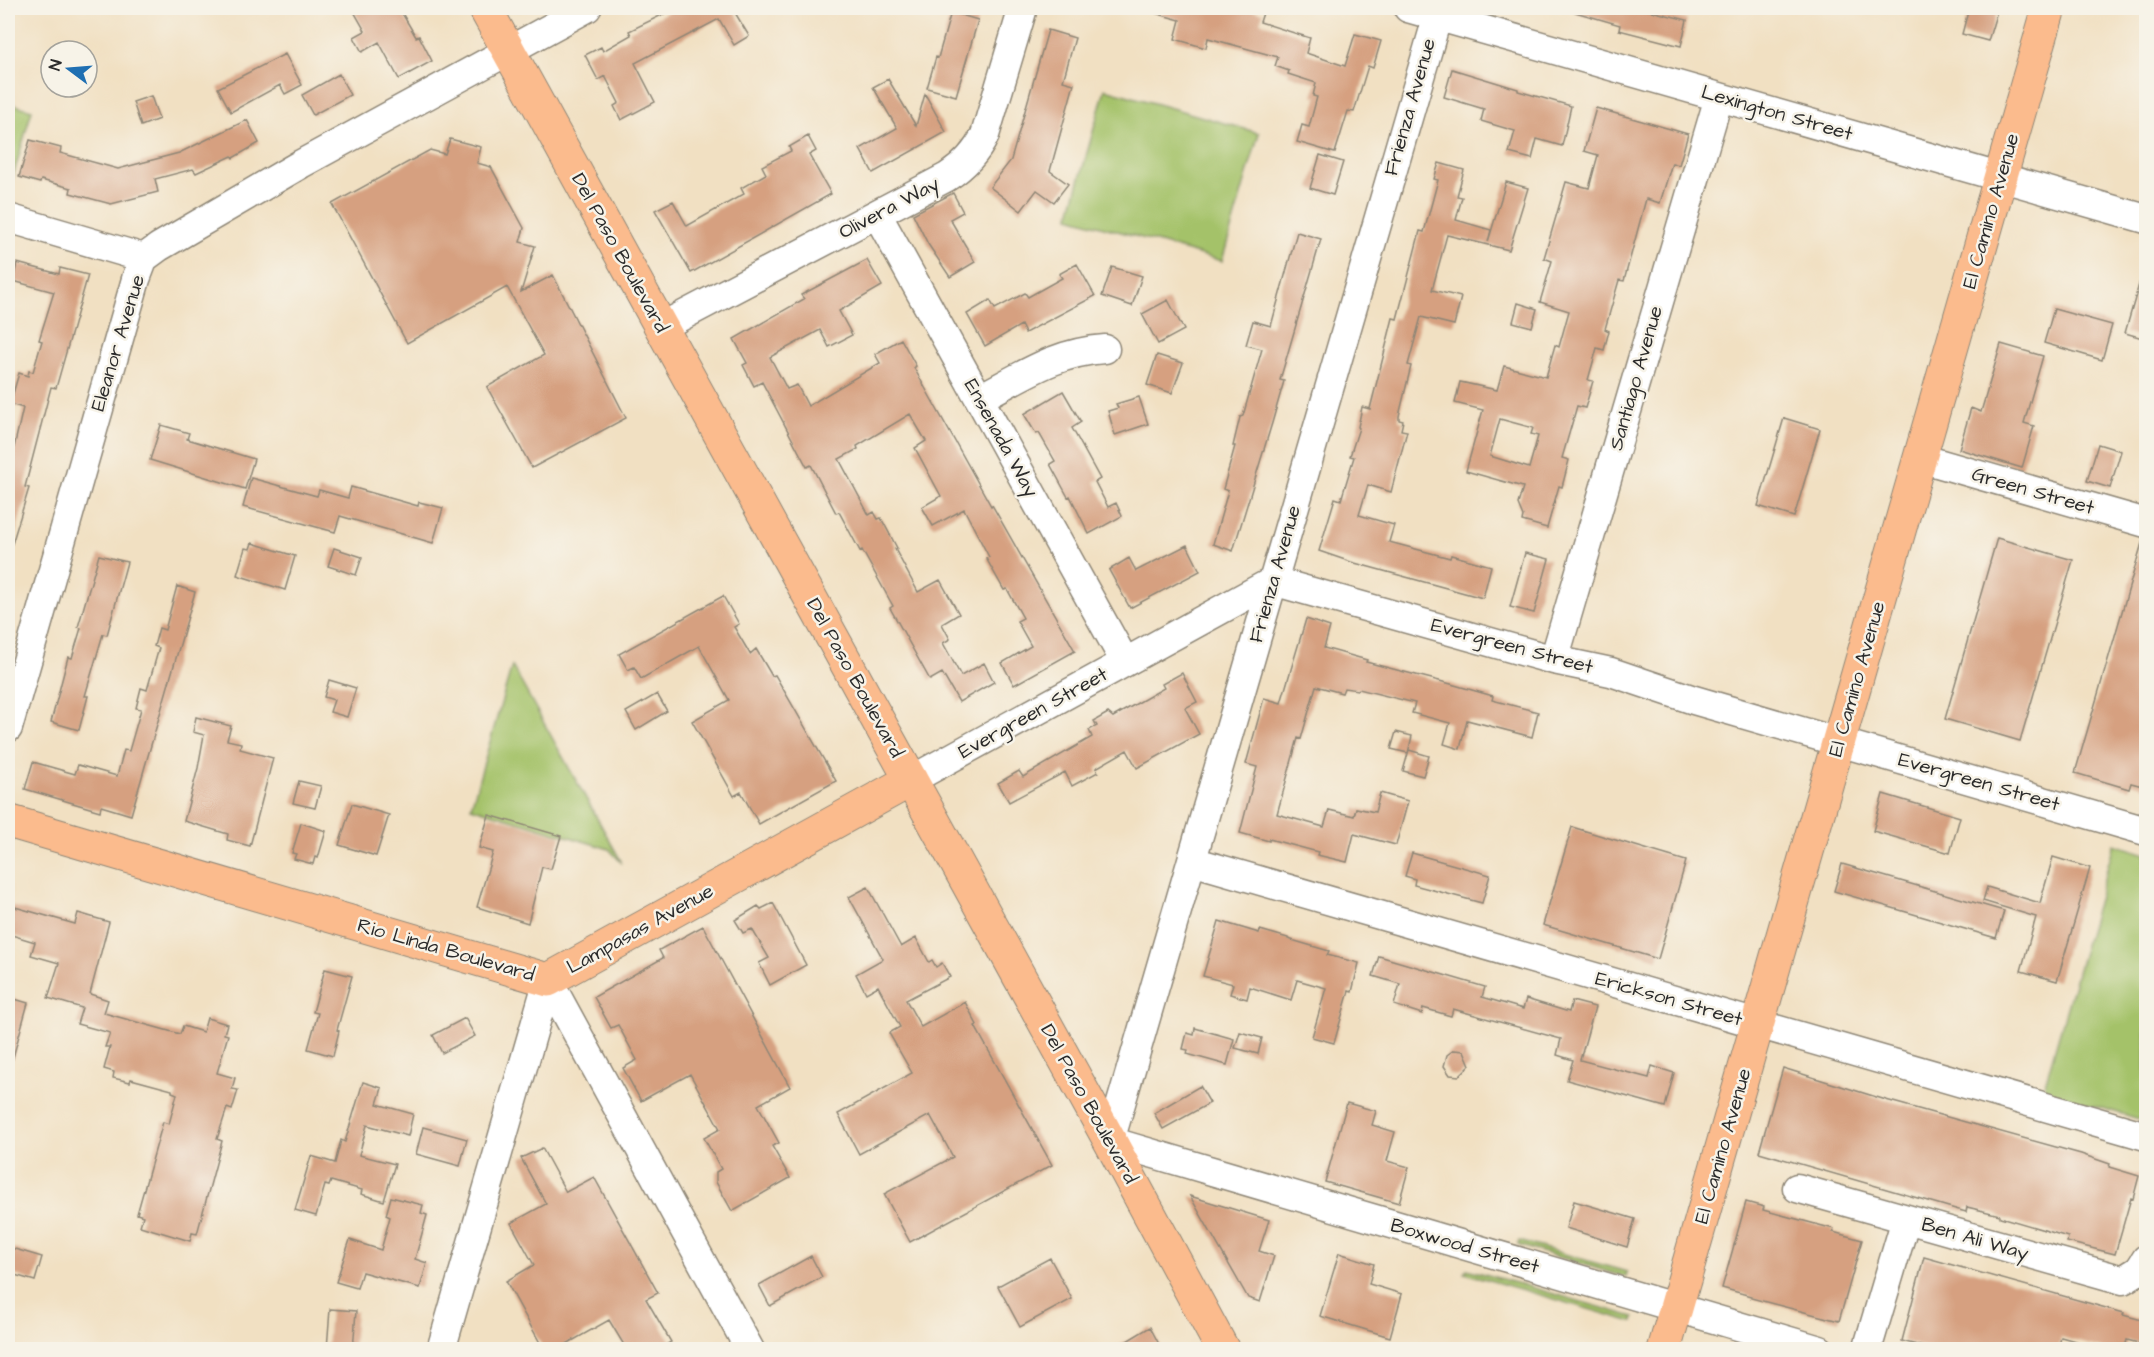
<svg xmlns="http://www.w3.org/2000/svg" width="2154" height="1357" viewBox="0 0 2154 1357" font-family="'Architects Daughter',sans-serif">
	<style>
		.green { fill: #a4c269; stroke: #68764a; stroke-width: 1.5 }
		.building { fill: #d6a080; fill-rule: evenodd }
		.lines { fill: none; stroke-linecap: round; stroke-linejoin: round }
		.minor-casing { stroke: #8e8676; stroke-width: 31 }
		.major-casing { stroke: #8e8676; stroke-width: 35 }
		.minor { stroke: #fff; stroke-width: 28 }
		.major { stroke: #fbbb8d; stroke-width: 33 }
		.labels { text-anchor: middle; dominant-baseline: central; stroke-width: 5; stroke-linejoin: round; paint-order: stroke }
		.street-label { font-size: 20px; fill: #2b2b2b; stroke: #f7f3e8 }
	</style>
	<rect width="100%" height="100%" fill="#f7f3e8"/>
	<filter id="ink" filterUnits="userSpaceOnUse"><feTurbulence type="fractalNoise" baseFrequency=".0167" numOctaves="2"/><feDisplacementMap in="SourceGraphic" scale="12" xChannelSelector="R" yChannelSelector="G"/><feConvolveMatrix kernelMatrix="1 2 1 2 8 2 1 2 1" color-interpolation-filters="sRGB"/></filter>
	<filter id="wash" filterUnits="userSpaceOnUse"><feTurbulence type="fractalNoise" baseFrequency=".008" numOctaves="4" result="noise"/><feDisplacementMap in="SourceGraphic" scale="24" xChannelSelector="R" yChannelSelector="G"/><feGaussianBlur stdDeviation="1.35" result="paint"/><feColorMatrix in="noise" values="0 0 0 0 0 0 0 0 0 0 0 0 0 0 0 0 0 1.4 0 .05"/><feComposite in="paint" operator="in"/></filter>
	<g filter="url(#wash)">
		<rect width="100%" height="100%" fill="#f1e0c2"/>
		<path class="green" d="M1105,89L1259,133L1222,261L1069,217Z
			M8,103L32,110L8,194Z
			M512,666L621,861V862L609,849L471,807Z
			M2114,844L2146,854V1121L2043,1091Z
			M1519,1241L1627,1272L1626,1277L1518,1245Z
			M1467,1269L1634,1317L1633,1322L1465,1273Z"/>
		<g id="blocks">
			<path class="building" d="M352,8H399L416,37L419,36L432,61L399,79L379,42L362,52L354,37L365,31Z
				M676,8H740L734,11L749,36L734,45L719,19L635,63L655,102L621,120L614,106L619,103L605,76L598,80L585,55L601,47L603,51L631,35L629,31Z
				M1152,8H1244L1263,13L1260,22L1310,38L1306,53L1345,66L1355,34L1381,41L1373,68L1368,66L1354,112L1348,111L1335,153L1297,142L1302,125L1309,127L1317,97L1313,96L1316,83L1288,74L1289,71L1275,66L1278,57L1208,38L1206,48L1175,39L1180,20L1151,12Z
				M1575,8H1647V10L1687,20L1681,46L1619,30L1620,25L1575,12Z
				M1969,8H1998L1988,41L1962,34Z
				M951,12L978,20L956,96L927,88L936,57L938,58Z
				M1048,30L1075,38L1063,81L1074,84L1050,171L1068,184L1054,202L1037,190L1021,211L990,187L1011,160Z
				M285,54L302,85L285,94L280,85L231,112L218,88Z
				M1452,69L1518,89V91L1571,106L1562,146L1537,139L1532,159L1509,153L1515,131L1481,121L1484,109L1444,97Z
				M339,74L350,95L313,115L302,95Z
				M888,79L916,126L925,94L946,132L873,173L860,149L897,128L873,87Z
				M151,96L159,119L141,126L133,102Z
				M1596,108L1688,134L1679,165L1672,163L1660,203L1646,199L1624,281L1619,280L1605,329L1609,331L1604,350L1597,348L1588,380L1593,381L1585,408L1577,406L1562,458L1569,460L1562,487L1559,486L1547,528L1522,521L1523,516L1518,504L1523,487L1466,471L1483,410L1455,403L1460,382L1497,390L1504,366L1546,377L1555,345L1559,347L1569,311L1540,302L1552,261L1544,258L1566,182L1589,188L1598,155L1584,151ZM1500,419L1533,428L1531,434L1538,436L1529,468L1490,456Z
				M247,120L259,143L233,158L232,156L196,173L193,169L155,179L158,192L111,204L70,193L71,188L41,180L40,183L19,177L30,140L61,148L60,153L118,169L179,153Z
				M808,136L816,151L809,155L831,194L691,273L655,210L673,201L687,226L744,194L741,188L766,174L762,166L791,151L789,147Z
				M450,139L481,147L477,163L491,167L524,228L520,242L535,246L521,292L553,275L626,418L532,468L487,387L544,355L507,287L407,343L332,204L430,150L445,154Z
				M1320,155L1343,162L1333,195L1310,188Z
				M1439,163L1464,170L1457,196L1462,197L1456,220L1491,230L1488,242L1506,182L1528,188L1509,250L1447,235L1432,290L1461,297L1454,325L1421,317L1408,365L1411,366L1399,416V420L1403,421L1401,430L1407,431L1391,492L1368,485L1359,515L1394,525L1389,542L1450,558L1451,555L1491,566L1483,598L1351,562L1319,551L1335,498L1341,500L1354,457L1350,456L1359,428L1358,427L1362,407L1370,409L1393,318L1397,319L1420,231L1424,232L1438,180L1434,179Z
				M953,193L963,212L950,219L975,262L950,277L928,244L913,214Z
				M1297,232L1321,239L1280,380L1284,381L1272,423L1233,551L1213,544L1228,491L1223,489L1235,446H1233L1240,417L1243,416L1262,349L1246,345L1253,321L1271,326Z
				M867,260L882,286L839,311L852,335L829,347L820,330L770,357L787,389L797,385L808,406L880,363L875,354L901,339L916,366L914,368L991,506L992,505L1075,651L1014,685L1002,663L1031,646L1017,621L1023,618L1007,589L1004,590L986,558L989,557L964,509L933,526L922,507L941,496L915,448L926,441L910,414L857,446L858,449L839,459L869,515L874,512L878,519L881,518L897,548L895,549L918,592L940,580L959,614L942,624L950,639L943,643L961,676L984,663L994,682L959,702L942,673L930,680L890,608L893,606L862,550L860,551L839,512L836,513L811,465L807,467L762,382L754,386L743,365L747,363L734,339L804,299L801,295Z
				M17,263L59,274L60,268L88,275L56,388L51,387L25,487L29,488L12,544H8V450L13,452L23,408L10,404L19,373L28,376L29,371L33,372L42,341L39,340L54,292L13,281Z
				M1077,264L1095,296L1025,333L1021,325L985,346L967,314L990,300L995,309L1025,293L1028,297L1062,278L1059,274Z
				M1112,267L1142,276L1132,306L1102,296Z
				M2142,274L2146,275V339L2125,333Z
				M1168,300L1184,330L1158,344L1142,314Z
				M1518,303L1537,309L1532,327L1513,322Z
				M2054,309L2112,325L2102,360L2044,343Z
				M2001,344L2043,356L2024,423L2034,426L2022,468L1959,449L1971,408L1981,412Z
				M1157,355L1183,363L1172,393L1147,385Z
				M1063,391L1081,422L1072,428L1100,479L1095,482L1108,507L1116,503L1122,516L1089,534L1070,496L1068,497L1050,464L1055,461L1039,433L1036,434L1024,414Z
				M1139,397L1148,424L1115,435L1108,411L1118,408L1116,404Z
				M1784,418L1820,429L1794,517L1758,506Z
				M161,425L189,433L187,439L254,459L245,489L150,460Z
				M2098,444L2121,451L2110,488L2087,481Z
				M251,478L317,496L319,490L348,498L351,487L418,506L419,502L443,508L433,543L340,516L335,532L243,507Z
				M1997,538L2073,560L2020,741L1945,719Z
				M252,543L295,556L285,590L237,575L245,548L250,549Z
				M2142,543L2146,544V787L2131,783L2129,789L2075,773Z
				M1187,545L1200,571L1130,608L1109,570L1129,558L1136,571Z
				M334,548L362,557L356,575L328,566Z
				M1525,553L1549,559L1534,613L1510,607Z
				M99,555L127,562L107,635L103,634L85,696H88L79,730L51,722L68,657L72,658L81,628L78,627Z
				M177,586L195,592L131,815L101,806L100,811L25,789L33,762L75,774L78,765L117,776L124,750L129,751L141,709L136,708L141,688L147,690L159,648L154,646L159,628L165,630Z
				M723,596L739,624L734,627L750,654L756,649L772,676L775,675L836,781L759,824L741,792L734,796L692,721L729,700L699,646L641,679L634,667L628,670L619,654Z
				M1306,619L1330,627L1324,648L1367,660L1366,662L1451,684L1493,696L1492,700L1538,712L1532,737L1467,720L1460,749L1444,744L1450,723L1412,713L1415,703L1359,689L1358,690L1344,688L1342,693L1316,686L1301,739L1298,738L1277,814L1324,827L1329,810L1354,816L1356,808L1375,812L1380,793L1408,801L1396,845L1354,834L1347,862L1317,855L1318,852L1269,839V841L1240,833L1257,767L1246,764L1264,698L1281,703Z
				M1182,673L1197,702L1185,708L1199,734L1137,768L1127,750L1096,768L1098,772L1072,786L1065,772L1009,802L998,783L1019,771L1023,777L1092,737L1089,730L1097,726L1094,721L1108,713L1113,717L1164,688L1162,684Z
				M329,680L356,688L347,717L330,712L334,700L324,697Z
				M657,694L667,711L636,730L626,712Z
				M196,717L231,726L227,740L241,743L240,749L273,758L250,846L227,840L228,834L184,821L198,768L204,735L193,732Z
				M1396,732L1412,736L1408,753L1391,749Z
				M1409,750L1429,756L1423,776L1403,771Z
				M299,781L321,786L315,808L293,803Z
				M1883,794L1960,817L1950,853L1873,831Z
				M352,804L389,815L376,856L339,845Z
				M489,815L561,836L551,869L542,867L528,923L477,907L493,852L479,848Z
				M301,823L326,831L318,858L315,857L313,864L294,859L296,854L292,853Z
				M1572,827L1686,861L1658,959L1543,925Z
				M1412,853L1490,875L1482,903L1414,885L1415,879L1405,876Z
				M2053,857L2090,868L2057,981L2021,971L2036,917L1983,901L1987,887L2040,903Z
				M1842,864L2004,911L1996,938L1834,891Z
				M868,887L901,947L916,938L929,962L932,960L936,967L942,963L950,977L906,1000L921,1027L965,1002L977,1025L975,1026L1052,1165L910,1242L884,1194L953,1157L930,1115L859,1154L838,1114L912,1073L889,1033L900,1027L878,986L866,993L856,974L883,959L849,897Z
				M773,903L806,965L770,985L759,963L769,958L752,929L743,933L735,920L758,906L761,909Z
				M8,905L75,924L78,913L109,922L90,994L108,1000L104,1013L180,1034L183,1026L203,1032L207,1018L227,1024L224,1034L228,1035L217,1073L235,1078L232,1089L238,1090L232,1110L227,1108L217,1139L222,1141L197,1234L192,1233L190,1241L140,1226L143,1216L137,1214L163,1122L169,1124L177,1094L172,1092V1090L131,1079L130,1082L113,1078L114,1072L104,1069L110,1047H105L110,1033L77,1024L82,1008L48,998L59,963L31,955L35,942L8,934Z
				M1219,921L1259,933L1260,930L1288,938V939L1329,951L1327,955L1359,963L1352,992L1349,991L1334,1043L1312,1037L1326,988L1297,980L1291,1000L1250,987L1247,999L1230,994L1233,984L1203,976Z
				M703,926L790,1087L758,1105L779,1143L772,1146L790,1178L732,1211L716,1182V1172L721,1169L704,1138L720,1129L690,1074L641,1101L623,1068L637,1060L618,1025L611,1028L594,997L663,958L659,950Z
				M1379,956L1485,987L1482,997L1523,1009L1526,999L1569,1012L1572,1001L1595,1007L1580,1060L1649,1078L1652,1066L1674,1073L1665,1107L1567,1080L1573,1060L1557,1055L1561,1039L1453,1009L1451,1016L1423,1008L1422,1014L1394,1005L1400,984L1373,976Z
				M325,969L352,976L337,1030L339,1031L333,1056L308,1049L318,1013L313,1012Z
				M8,997L28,1003L12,1061L8,1060Z
				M465,1018L475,1036L442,1053L433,1035Z
				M1195,1028L1234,1039L1227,1065L1187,1054L1188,1050L1183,1049L1187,1033L1194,1035Z
				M1240,1032L1262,1038L1258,1054L1235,1048Z
				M1454,1050L1464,1051L1470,1065L1459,1076L1450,1075L1444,1066L1447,1055Z
				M1783,1068L1886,1100L2081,1154L2110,1164L2109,1167L2139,1176L2133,1199L2131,1198L2115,1254L2067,1242L2068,1237L2000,1217V1215L1967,1207L1966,1212L1952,1208L1759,1152Z
				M363,1082L382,1088L377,1104L413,1114L408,1136L367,1125L359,1155L395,1164L384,1201L361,1194L362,1190L331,1181L329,1186L325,1185L316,1216L295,1210L311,1156L335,1163L341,1140L345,1142Z
				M1200,1086L1210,1103L1163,1129L1154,1113Z
				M1347,1103L1376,1111L1372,1125L1395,1132L1387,1161L1409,1167L1399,1203L1325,1182Z
				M423,1127L467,1139L460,1166L416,1154Z
				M542,1148L566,1192L594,1177L658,1293L646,1299L671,1342L657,1350H627L609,1320L556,1350H544L506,1281L534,1265L511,1223L546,1204L521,1158Z
				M1190,1196L1269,1220L1259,1251L1274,1256L1260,1302L1248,1298Z
				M391,1197L423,1205L421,1213L427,1215L415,1259L427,1263L420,1288L362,1272L357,1288L336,1282L350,1240L381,1250L390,1217L386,1215Z
				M1574,1201L1635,1219L1627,1247L1566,1228Z
				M1746,1202L1764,1207L1763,1210L1834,1229L1833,1232L1862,1240L1839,1321L1751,1298V1296L1722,1288Z
				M8,1247L42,1257L35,1281L8,1273Z
				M1339,1253L1374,1264L1369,1284L1402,1294L1390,1337L1320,1316Z
				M811,1256L822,1277L770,1306L759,1285Z
				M1924,1257L2124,1313L2123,1315L2146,1321V1345L2127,1340L2124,1350H2107L2061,1337L2058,1350H1935L1902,1341Z
				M1050,1258L1072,1299L1020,1327L998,1286Z
				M330,1309L356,1311L353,1350L327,1349Z
				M1150,1327L1162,1350H1112Z"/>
		</g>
	</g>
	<g filter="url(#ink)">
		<use href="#blocks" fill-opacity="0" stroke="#8e8676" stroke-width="1.5"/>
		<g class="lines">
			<defs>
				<path id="minor" d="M1408,8L2146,219
					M1440,8L1110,1141L1820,1350
					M877,214L1125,662
					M8,218L144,258
					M661,327L947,177C964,166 976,154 985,135L1023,8
					M980,398C1022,376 1056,352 1105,349
					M1920,458L2146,523
					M1554,660L1719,97
					M8,728L136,279L144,258L159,247L301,164L587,8
					M911,780L1273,581L1554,660L1611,672L1694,700L2146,831
					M1192,861L2146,1136
					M548,980L750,1350
					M1797,1188L2123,1280L2139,1270L2146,1259
					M441,1350L548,980
					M1867,1350L1906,1219"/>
				<path id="major" d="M485,8L1110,1141L1223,1350
					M8,821L548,980L911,780
					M1664,1350L2049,8"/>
			</defs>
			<use href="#minor" class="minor-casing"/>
			<use href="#major" class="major-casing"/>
			<use href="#minor" class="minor"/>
			<use href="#major" class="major"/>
		</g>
	</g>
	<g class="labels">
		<g class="street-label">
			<text transform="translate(1410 107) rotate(-74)">Frienza Avenue</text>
			<text transform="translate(1777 113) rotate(16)">Lexington Street</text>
			<text transform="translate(889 208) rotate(-28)">Olivera Way</text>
			<text transform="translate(1991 211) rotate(-74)">El Camino Avenue</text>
			<text transform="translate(620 253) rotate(61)">Del Paso Boulevard</text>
			<text transform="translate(118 343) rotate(-73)">Eleanor Avenue</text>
			<text transform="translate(1636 378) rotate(-74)">Santiago Avenue</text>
			<text transform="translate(1001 438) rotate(61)">Ensenada Way</text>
			<text transform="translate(2033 491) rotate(16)">Green Street</text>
			<text transform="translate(1275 574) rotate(-74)">Frienza Avenue</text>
			<text transform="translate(1512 646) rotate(15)">Evergreen Street</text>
			<text transform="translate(855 678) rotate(61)">Del Paso Boulevard</text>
			<text transform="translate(1857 679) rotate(-74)">El Camino Avenue</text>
			<text transform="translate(1033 713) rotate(-29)">Evergreen Street</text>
			<text transform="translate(1979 782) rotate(16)">Evergreen Street</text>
			<text transform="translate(640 929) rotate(-29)">Lampasas Avenue</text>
			<text transform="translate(446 950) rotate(16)">Rio Linda Boulevard</text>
			<text transform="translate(1669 999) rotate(16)">Erickson Street</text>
			<text transform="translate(1089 1104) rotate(61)">Del Paso Boulevard</text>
			<text transform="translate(1723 1146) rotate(-74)">El Camino Avenue</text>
			<text transform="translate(1975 1239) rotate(16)">Ben Ali Way</text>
			<text transform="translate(1465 1246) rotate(16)">Boxwood Street</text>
		</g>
	</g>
	<rect width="2154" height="1357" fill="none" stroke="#f7f3e8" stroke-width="30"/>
	<g transform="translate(69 69) rotate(286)"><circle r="28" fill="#f7f3e8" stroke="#a5a39c" stroke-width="1.5"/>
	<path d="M0-4.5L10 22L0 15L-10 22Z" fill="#1f6fb2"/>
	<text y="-9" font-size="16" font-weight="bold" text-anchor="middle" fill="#2b2b2b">N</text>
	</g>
</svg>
